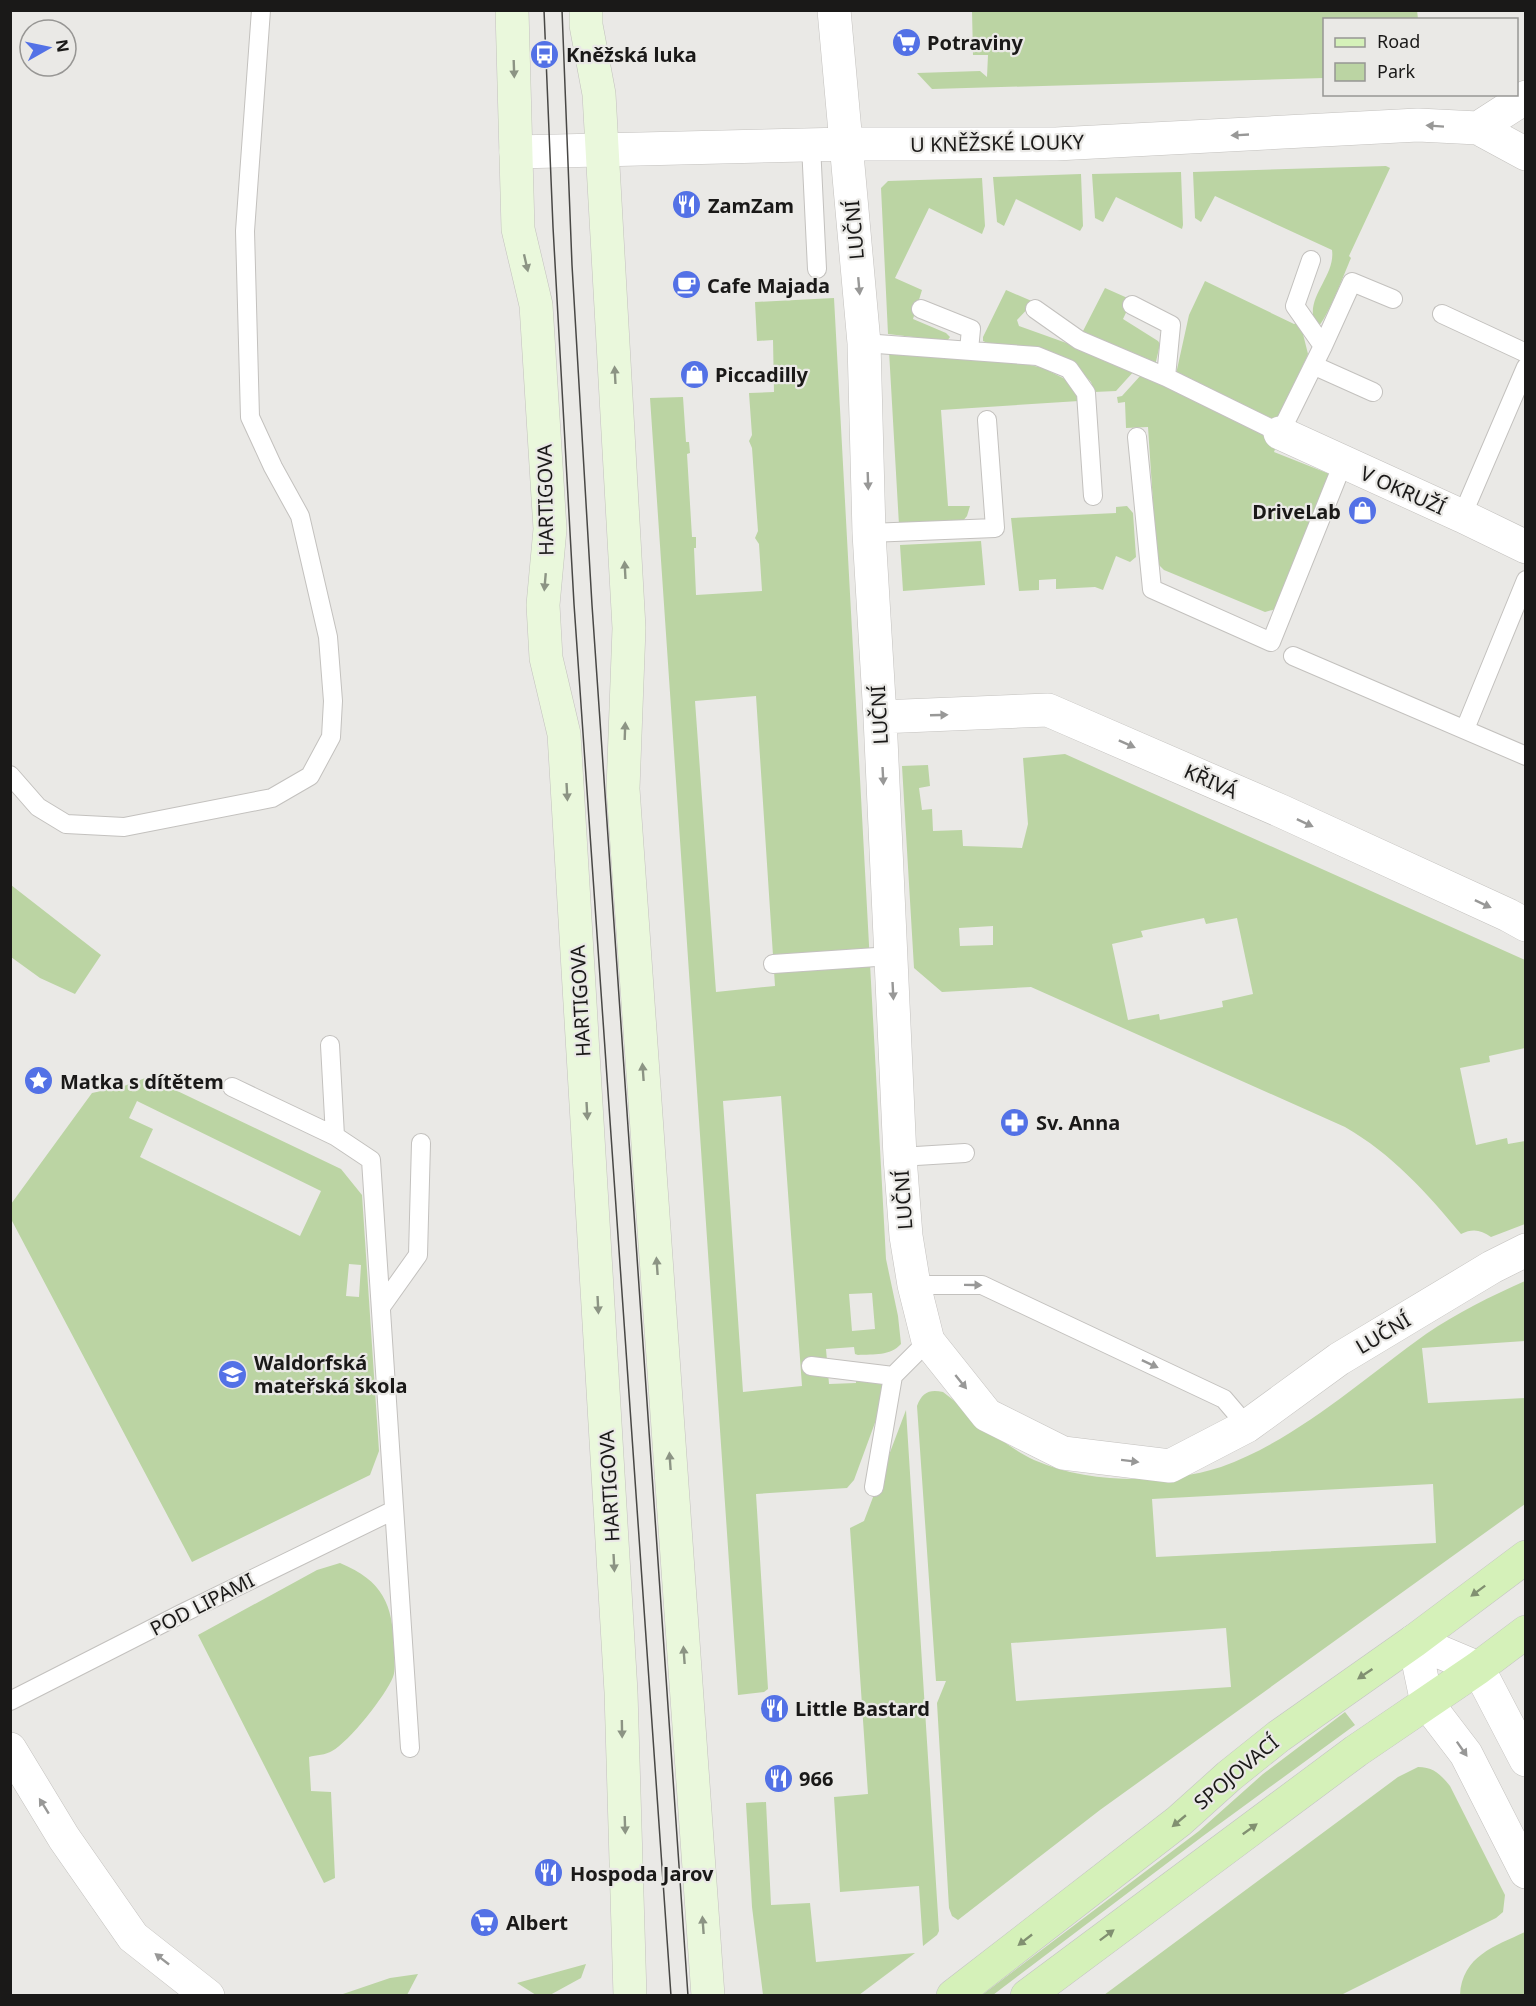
<svg xmlns="http://www.w3.org/2000/svg" width="1536" height="2006" viewBox="0 0 1536 2006" font-family="'Noto Sans',sans-serif">
	<style>
		.green { fill: #bbd4a3; fill-rule: evenodd }
		.lines { fill: none; stroke-linecap: round; stroke-linejoin: round }
		.service-casing { stroke: #c3c1be; stroke-width: 20 }
		.minor-casing { stroke: #c3c1be; stroke-width: 34 }
		.secondary-casing { stroke: #c3c1be; stroke-width: 34 }
		.primary-casing { stroke: #c3c3c3; stroke-width: 34 }
		.service { stroke: #fff; stroke-width: 18 }
		.minor { stroke: #fff; stroke-width: 33 }
		.secondary { stroke: #eaf8dc; stroke-width: 33 }
		.primary { stroke: #d5f1b9; stroke-width: 33 }
		.tram { stroke: #484745; stroke-width: 1.5 }
		.oneway { fill: #8c9484 }
		.oneway2 { fill: #989897 }
		.oneway3 { fill: #819071 }
		.labels { text-anchor: middle; dominant-baseline: central; stroke-width: 4.5; stroke-linejoin: round; paint-order: stroke }
		.poi-label { font-size: 20px; font-weight: bold; fill: #1a1918; stroke: #eae9e6; text-anchor: start }
		.street-label { font-size: 20px; fill: #1a1918; stroke: #eae9e6 }
	</style>
	<rect width="100%" height="100%" fill="#eae9e6"/>
	<path class="green" d="M1417,10L1418,19L1324,20V78L932,89L917,73L980,71L987,77L988,55H973L972,11Z
		M1386,166L1390,168L1349,256L1351,258C1344,274 1328,318 1317,328C1301,299 1336,278 1332,250L1215,196L1201,222L1195,218L1193,172Z
		M1181,172L1183,225L1182,229L1116,197L1103,222L1095,218L1092,174Z
		M1081,174L1083,226L1080,231L1016,199L1004,226L997,222L993,177Z
		M982,178L985,226L982,234L929,208L895,278L922,290L913,319L946,333L950,337L947,341L888,334L881,188L888,181Z
		M1205,281L1294,324L1300,322L1308,354L1280,416L1275,420L1176,374L1189,315Z
		M1105,288L1132,300L1123,319L1158,341L1160,344L1155,366L1086,335L1083,331Z
		M1006,290L1034,302L1017,320L1019,326L1072,345L1135,370L1116,391L1094,392L1091,382L1077,367L992,345L983,341V337Z
		M834,298L886,1259L898,1316L901,1344C890,1356 874,1354 858,1355L855,1354L854,1347L826,1349L829,1384L856,1383V1377L881,1370L887,1390L854,1480L847,1488L756,1494L768,1689L764,1692L738,1695L650,398L683,397L686,442H689L690,453L687,454L692,537H696V548H694L696,595L762,591L759,544L755,538L758,531L752,448L749,441L752,435L749,393L774,392L773,340L757,341L755,302ZM756,696L775,986L716,992L695,701ZM781,1096L802,1386L743,1392L723,1101ZM872,1293L875,1329L852,1331L849,1294Z
		M889,351L1021,363L1043,368L1065,379L1077,392L1079,401L941,410L948,506H970L967,516L962,522L899,525Z
		M1141,375L1279,438L1274,452L1332,475L1276,609L1265,612L1164,570L1157,563L1148,427L1126,428L1125,402L1118,403L1117,397L1122,396Z
		M1127,506L1133,513L1136,557L1130,562L1116,556L1103,590L1095,587L1056,589V579L1039,580V590L1019,591L1011,518L1116,513V507Z
		M981,541L985,585L903,591L900,545Z
		M1065,754L1525,960V1048L1489,1056L1490,1062L1460,1068L1476,1145L1507,1138L1508,1144L1525,1141V1224L1491,1237C1481,1230 1473,1228 1461,1234C1426,1192 1392,1154 1345,1127L1031,987L942,992L914,968L902,766L928,765L930,786L919,788L922,810L932,809L933,831L962,830L963,846L1022,848L1028,824L1023,758ZM1204,918L1206,924L1237,918L1253,994L1222,1001L1223,1007L1160,1020L1159,1014L1128,1020L1112,944L1143,937L1141,931ZM993,926V945L960,946L959,928Z
		M11,885L101,955L75,994L40,978L11,957Z
		M148,1077L341,1169L362,1195L379,1451L370,1475L192,1562L11,1219V1204L92,1093L124,1086ZM137,1101L321,1191L300,1236L140,1157L153,1129L129,1118ZM349,1264L361,1265L359,1297L346,1296Z
		M1525,1281V1341L1422,1348L1428,1403L1525,1398V1504L1100,1810L958,1920L952,1916L949,1908L937,1703L946,1681H936L917,1406C922,1392 930,1389 943,1392C973,1414 1000,1444 1034,1460C1066,1474 1101,1479 1136,1479C1164,1479 1194,1476 1221,1467C1298,1439 1360,1381 1426,1334C1457,1313 1491,1296 1525,1281ZM1433,1484L1436,1543L1156,1557L1152,1499ZM1226,1628L1231,1687L1016,1701L1011,1643Z
		M906,1410L939,1931L937,1935L923,1946L919,1886L840,1892L834,1797L868,1794L850,1528L864,1521Z
		M340,1563C383,1581 393,1604 394,1649C394,1658 396,1669 393,1677C386,1695 349,1742 332,1751C326,1755 316,1755 309,1757L311,1791L331,1792L335,1878L324,1883L198,1635L317,1570Z
		M1345,1712L1355,1725L1203,1836L993,1995H982L1199,1831L1263,1774Z
		M1418,1767C1434,1767 1441,1775 1450,1786L1505,1895L1503,1912L1496,1918L1341,1995H1104L1398,1777Z
		M766,1802L771,1905L810,1903L816,1962L915,1953L859,1995H763L752,1907L746,1803Z
		M1525,1932V1995H1460C1462,1956 1495,1946 1525,1932Z
		M586,1964L581,1978L550,1995H536L517,1983Z
		M418,1974L407,1995H340L390,1978Z"/>
	<g class="lines">
		<defs>
			<path id="service" d="M811,145L817,269
				M1132,305L1171,325L1166,377
				M921,309L971,329L969,350
				M1035,309L1079,340L1166,377L1280,433L1323,346L1295,306L1311,260
				M1442,314L1526,353
				M864,343L1037,356L1069,369L1086,393L1093,496
				M1323,346L1352,282L1393,299
				M1315,366L1373,392
				M1137,437L1152,589L1271,642L1343,463
				M1462,516L1526,367
				M869,533L995,528L987,420
				M1293,656L1526,756
				M1465,729L1526,580
				M10,775L38,807L66,824L124,827L272,798L310,776L331,737L333,701L328,637L300,516L273,467L250,417L245,231L261,10
				M773,964L891,956
				M330,1045L335,1136
				M232,1087L335,1136L371,1160L410,1748
				M900,1157L965,1153
				M914,1285H982L1224,1399L1247,1426
				M381,1307L418,1255L421,1143
				M811,1366L893,1376L928,1341
				M874,1487L893,1376
				M10,1701L181,1614L394,1510"/>
			<path id="minor" d="M834,10L864,343L869,533L880,717L900,1157L906,1236L914,1285L928,1341L987,1415L1063,1453L1170,1466L1247,1426L1339,1359L1492,1267L1526,1250
				M1478,128L1526,154
				M516,152L846,144H1056L1418,125L1478,128L1526,97
				M1280,433L1462,516L1526,547
				M880,717L1048,710L1281,811L1508,915L1526,925
				M1414,1641L1427,1703L1466,1754L1526,1872
				M1414,1641L1478,1668L1526,1760
				M10,1749L64,1838L133,1937L208,1996"/>
			<path id="secondary" d="M512,10L518,229L536,305L550,529L543,605L546,658L564,734L621,1692L630,1996
				M586,10V25L599,94L629,628L623,789L708,1996"/>
			<path id="primary" d="M953,1996L1179,1821L1229,1776L1279,1736L1414,1641L1526,1557
				M1027,1996L1356,1751L1478,1668L1526,1632"/>
		</defs>
		<use href="#service" class="service-casing"/>
		<use href="#minor" class="minor-casing"/>
		<use href="#secondary" class="secondary-casing"/>
		<use href="#primary" class="primary-casing"/>
		<use href="#service" class="service"/>
		<use href="#minor" class="minor"/>
		<use href="#secondary" class="secondary"/>
		<use href="#primary" class="primary"/>
		<path class="tram" d="M544,10L553,227L574,604L671,1996
			M562,10L572,265L592,605L688,1996"/>
	</g>
	<defs><path id="oneway-solid" d="M-6-.8H1V-3.2L6.5 0L1 3.2V.8H-6Z" transform="scale(1.5)"/></defs>
	<g class="oneway">
		<use href="#oneway-solid" transform="translate(514 69) rotate(88)"/>
		<use href="#oneway-solid" transform="translate(526 263) rotate(77)"/>
		<use href="#oneway-solid" transform="translate(615 375) rotate(-93)"/>
		<use href="#oneway-solid" transform="translate(625 570) rotate(-93)"/>
		<use href="#oneway-solid" transform="translate(545 582) rotate(95)"/>
		<use href="#oneway-solid" transform="translate(625 731) rotate(-88)"/>
		<use href="#oneway-solid" transform="translate(567 792) rotate(87)"/>
		<use href="#oneway-solid" transform="translate(643 1072) rotate(-94)"/>
		<use href="#oneway-solid" transform="translate(587 1111) rotate(87)"/>
		<use href="#oneway-solid" transform="translate(657 1266) rotate(-94)"/>
		<use href="#oneway-solid" transform="translate(598 1305) rotate(87)"/>
		<use href="#oneway-solid" transform="translate(670 1461) rotate(-94)"/>
		<use href="#oneway-solid" transform="translate(614 1563) rotate(87)"/>
		<use href="#oneway-solid" transform="translate(684 1655) rotate(-94)"/>
		<use href="#oneway-solid" transform="translate(622 1729) rotate(89)"/>
		<use href="#oneway-solid" transform="translate(625 1825) rotate(88)"/>
		<use href="#oneway-solid" transform="translate(703 1925) rotate(-94)"/>
	</g>
	<g class="oneway2">
		<use href="#oneway-solid" transform="translate(1435 126) rotate(-176)"/>
		<use href="#oneway-solid" transform="translate(1240 135) rotate(177)"/>
		<use href="#oneway-solid" transform="translate(859 286) rotate(85)"/>
		<use href="#oneway-solid" transform="translate(868 481) rotate(88)"/>
		<use href="#oneway-solid" transform="translate(939 715) rotate(-2)"/>
		<use href="#oneway-solid" transform="translate(1127 744) rotate(24)"/>
		<use href="#oneway-solid" transform="translate(883 776) rotate(87)"/>
		<use href="#oneway-solid" transform="translate(1305 823) rotate(25)"/>
		<use href="#oneway-solid" transform="translate(1483 904) rotate(25)"/>
		<use href="#oneway-solid" transform="translate(893 991) rotate(87)"/>
		<use href="#oneway-solid" transform="translate(973 1285) rotate(1)"/>
		<use href="#oneway-solid" transform="translate(1150 1364) rotate(25)"/>
		<use href="#oneway-solid" transform="translate(961 1382) rotate(51)"/>
		<use href="#oneway-solid" transform="translate(1130 1461) rotate(7)"/>
		<use href="#oneway-solid" transform="translate(1462 1749) rotate(55)"/>
		<use href="#oneway-solid" transform="translate(44 1806) rotate(-122)"/>
		<use href="#oneway-solid" transform="translate(162 1959) rotate(-142)"/>
	</g>
	<g class="oneway3">
		<use href="#oneway-solid" transform="translate(1478 1591) rotate(143)"/>
		<use href="#oneway-solid" transform="translate(1365 1674) rotate(146)"/>
		<use href="#oneway-solid" transform="translate(1179 1821) rotate(140)"/>
		<use href="#oneway-solid" transform="translate(1250 1829) rotate(-36)"/>
		<use href="#oneway-solid" transform="translate(1107 1935) rotate(-37)"/>
		<use href="#oneway-solid" transform="translate(1025 1940) rotate(142)"/>
	</g>
	<defs>
		<symbol id="supermarket-disc" viewBox="-11 -11 22 22"><circle r="9.5" fill="#5371e6" stroke="#eae9e6"/><path d="M-6-5.5h2.5l.6 2H6L4.5 2H-2.5L-4.4-4H-6ZM-1.5 3.2a1.3 1.3 0 1 0 .1 0ZM3 3.2a1.3 1.3 0 1 0 .1 0Z" fill="#fff"/></symbol>
		<symbol id="bus-disc" viewBox="-11 -11 22 22"><circle r="9.5" fill="#5371e6" stroke="#eae9e6"/><path d="M-5-6H5V4H4V6H2V4H-2V6H-4V4H-5ZM-3.5-4V0h7V-4ZM-3.5 1.2v1.5H-2V1.2ZM2 1.2v1.5H3.5V1.2Z" fill="#fff"/></symbol>
		<symbol id="restaurant-disc" viewBox="-11 -11 22 22"><circle r="9.5" fill="#5371e6" stroke="#eae9e6"/><path d="M-5-6h1v4h1v-4h1v4h1v-4h1v5L-1.5 .5V6h-2V.5L-5-1ZM5-6V6H3V1.5H1.5Q1.5-4 5-6Z" fill="#fff"/></symbol>
		<symbol id="cafe-disc" viewBox="-11 -11 22 22"><circle r="9.5" fill="#5371e6" stroke="#eae9e6"/><path d="M-5.5-4.5H6V0H3Q3 3.5 0 3.5H-2.5Q-5.5 3.5-5.5 0ZM3-3.2v2h1.7v-2ZM-6 4.5H4V6H-6Z" fill="#fff"/></symbol>
		<symbol id="shop-disc" viewBox="-11 -11 22 22"><circle r="9.5" fill="#5371e6" stroke="#eae9e6"/><path d="M-5-2.5h2.3a2.7 3.5 0 0 1 5.4 0H5L5.5 6h-11ZM-1.5-2.5h3a1.5 2.3 0 0 0-3 0Z" fill="#fff"/></symbol>
		<symbol id="sight-disc" viewBox="-11 -11 22 22"><circle r="9.5" fill="#5371e6" stroke="#eae9e6"/><path d="M0-6L1.8-2.2L6-1.7L2.9 1.2L3.7 5.4L0 3.3L-3.7 5.4L-2.9 1.2L-6-1.7L-1.8-2.2Z" fill="#fff"/></symbol>
		<symbol id="pharmacy-disc" viewBox="-11 -11 22 22"><circle r="9.5" fill="#5371e6" stroke="#eae9e6"/><path d="M-2-6h4v4h4v4h-4v4h-4v-4h-4v-4h4Z" fill="#fff"/></symbol>
		<symbol id="school-disc" viewBox="-11 -11 22 22"><circle r="9.5" fill="#5371e6" stroke="#eae9e6"/><path d="M0-5L7-2L0 1L-7-2ZM-4 1L0 2.5L4 1V4Q0 6-4 4Z" fill="#fff"/></symbol>
	</defs>
	<g fill-rule="evenodd">
		<use href="#supermarket-disc" x="890" y="26" width="33" height="33"/>
		<use href="#bus-disc" x="528" y="38" width="33" height="33"/>
		<use href="#restaurant-disc" x="670" y="188" width="33" height="33"/>
		<use href="#cafe-disc" x="670" y="268" width="33" height="33"/>
		<use href="#shop-disc" x="678" y="358" width="33" height="33"/>
		<use href="#shop-disc" x="1346" y="494" width="33" height="33"/>
		<use href="#sight-disc" x="22" y="1064" width="33" height="33"/>
		<use href="#pharmacy-disc" x="998" y="1106" width="33" height="33"/>
		<use href="#school-disc" x="216" y="1358" width="33" height="33"/>
		<use href="#restaurant-disc" x="758" y="1692" width="33" height="33"/>
		<use href="#restaurant-disc" x="762" y="1762" width="33" height="33"/>
		<use href="#restaurant-disc" x="532" y="1856" width="33" height="33"/>
		<use href="#supermarket-disc" x="468" y="1906" width="33" height="33"/>
	</g>
	<g class="labels">
		<g class="poi-label">
			<text x="927" y="42">Potraviny</text>
			<text x="566" y="54">Kněžská luka</text>
			<text x="708" y="205">ZamZam</text>
			<text x="707" y="285">Cafe Majada</text>
			<text x="715" y="374">Piccadilly</text>
			<text x="1341" y="511" text-anchor="end">DriveLab</text>
			<text x="60" y="1081">Matka s dítětem</text>
			<text x="1036" y="1122">Sv. Anna</text>
			<text x="254" y="1362">Waldorfská<tspan x="254" dy="23">mateřská škola</tspan></text>
			<text x="795" y="1708">Little Bastard</text>
			<text x="799" y="1778">966</text>
			<text x="570" y="1873">Hospoda Jarov</text>
			<text x="506" y="1922">Albert</text>
		</g>
		<g class="street-label">
			<text transform="translate(997 143) rotate(-1)">U KNĚŽSKÉ LOUKY</text>
			<text transform="translate(854 230) rotate(-95)">LUČNÍ</text>
			<text transform="translate(1403 490) rotate(24)">V OKRUŽÍ</text>
			<text transform="translate(545 500) rotate(-91)">HARTIGOVA</text>
			<text transform="translate(879 715) rotate(-93)">LUČNÍ</text>
			<text transform="translate(1211 781) rotate(24)">KŘIVÁ</text>
			<text transform="translate(580 1001) rotate(-93)">HARTIGOVA</text>
			<text transform="translate(903 1200) rotate(-94)">LUČNÍ</text>
			<text transform="translate(1383 1333) rotate(-31)">LUČNÍ</text>
			<text transform="translate(609 1486) rotate(-93)">HARTIGOVA</text>
			<text transform="translate(202 1604) rotate(-27)">POD LIPAMI</text>
			<text transform="translate(1236 1772) rotate(-40)">SPOJOVACÍ</text>
		</g>
	</g>
	<rect width="1536" height="2006" fill="none" stroke="#1a1918" stroke-width="24"/>
	<rect x="1323" y="18" width="195" height="78" fill="#eae9e6" stroke="#979694" stroke-width="1.5"/>
	<rect x="1335" y="38" width="30" height="9" fill="#d5f1b9" stroke="#979694" stroke-width="1.5"/>
	<text x="1377" y="48" font-size="18" fill="#1a1918">Road</text>
	<rect x="1335" y="63" width="30" height="18" fill="#bbd4a3" stroke="#979694" stroke-width="1.5"/>
	<text x="1377" y="78" font-size="18" fill="#1a1918">Park</text>
	<g transform="translate(48 48) rotate(81)"><circle r="28" fill="#eae9e6" stroke="#979694" stroke-width="1.5"/>
	<path d="M0-4.5L10 22L0 15L-10 22Z" fill="#5371e6"/>
	<text y="-9" font-size="16" font-weight="bold" text-anchor="middle" fill="#1a1918">N</text>
	</g>
</svg>
